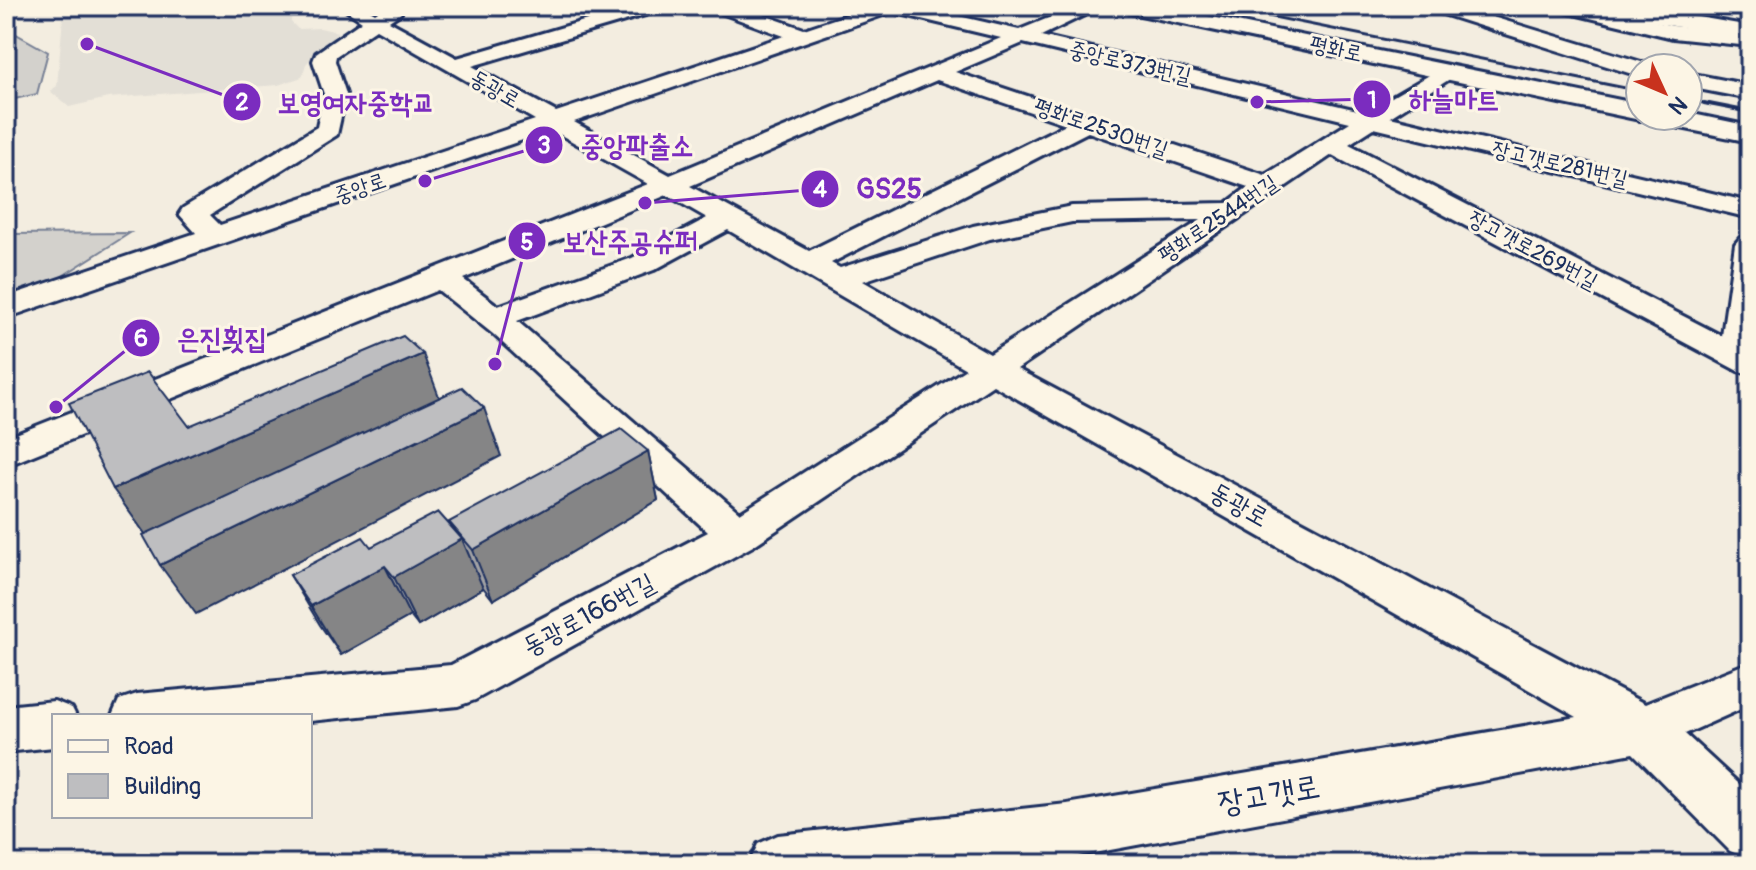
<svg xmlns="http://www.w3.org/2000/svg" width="1756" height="870" viewBox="0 0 1756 870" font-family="Pangolin,'Poor Story',sans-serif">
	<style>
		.built { fill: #e3dfd6 }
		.green { fill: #d3d1cc; stroke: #778095; stroke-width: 2 }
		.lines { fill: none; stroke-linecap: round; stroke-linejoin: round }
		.minor-casing { stroke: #1b2f5e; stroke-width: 6 }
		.major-casing { stroke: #1b2f5e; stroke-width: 6 }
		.minor { fill: #fcf5e5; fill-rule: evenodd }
		.major { fill: #fcf5e5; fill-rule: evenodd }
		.rail-far1 { stroke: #1b2f5e; stroke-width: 3 }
		.rail { stroke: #1b2f5e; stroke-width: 4 }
		.wall { fill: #a3a3a5; stroke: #1b2f5e; stroke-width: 2 }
		.shaded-wall { fill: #858586; stroke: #1b2f5e; stroke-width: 2 }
		.building { fill: #bebec0; stroke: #1b2f5e; stroke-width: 2 }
		.labels { text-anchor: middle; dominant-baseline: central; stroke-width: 6; stroke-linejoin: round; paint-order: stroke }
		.far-street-label { font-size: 22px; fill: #1b2f5e; stroke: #fcf5e5 }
		.street-label { font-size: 26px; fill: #1b2f5e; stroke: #fcf5e5 }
		.near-street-label { font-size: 32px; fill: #1b2f5e; stroke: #fcf5e5 }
		.leader { fill: none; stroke: #7b2cbf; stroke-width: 3 }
		.callout-dot { fill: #7b2cbf; stroke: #fcf5e5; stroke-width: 3 }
		.mark-label { font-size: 24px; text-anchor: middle; font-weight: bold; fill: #fff }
		.callout-label { font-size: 28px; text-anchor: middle; font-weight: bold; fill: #7b2cbf; stroke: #fcf5e5; stroke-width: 6; stroke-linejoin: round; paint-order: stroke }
	</style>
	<rect width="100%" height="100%" fill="#f3ede0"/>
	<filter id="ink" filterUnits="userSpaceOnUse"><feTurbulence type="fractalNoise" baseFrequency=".0125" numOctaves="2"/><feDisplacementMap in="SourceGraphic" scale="16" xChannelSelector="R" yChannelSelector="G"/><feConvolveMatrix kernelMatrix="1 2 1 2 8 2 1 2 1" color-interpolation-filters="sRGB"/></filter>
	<g filter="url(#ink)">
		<path class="built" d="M64,6H292L291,22L298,29L320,28L338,32L306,64L302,77L278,85L108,98L69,107L50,91L57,86Z"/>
		<path class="green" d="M6,6H20L11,31L48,52L37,94L6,101Z
			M130,233L6,312V234Z"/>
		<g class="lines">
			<defs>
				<path id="minor" d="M340,6H363L375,13L386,6H401V13L389,21L457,58L635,6H664L662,10L472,66L556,112L784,36L713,10L711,6H738L804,29L873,6H915L1019,30L1078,6H1103L1041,36L1366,112L1445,66L1456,72L1453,77L1390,117L1750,202V218L1374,128L1349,144L1722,336L1735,244L1740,238L1750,235V374L1738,371L1332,155L1017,369L1645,704L1750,662V705L1685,734L1750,794V859L1730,851L1633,753L1067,858L1017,864H749L758,844L778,835L1067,804L1577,717L993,385L753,546L475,700L458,706L310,721V716H112L119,700L137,694L451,665L708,532L493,334L438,290L6,466V438L648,184L552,130L6,318V297L196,233L179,214L183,208L317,127L324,94L313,61L316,53L362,21ZM892,12L1001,38L670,175L574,122ZM376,29L535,120L220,225L210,215L337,135L346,94L335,61L336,56ZM1023,43L1350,122L1265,175L955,72ZM937,80L1066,124L809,251L690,186ZM1088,132L1248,187L1227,203L1072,206L973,226L840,268L831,263ZM667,195L707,218L632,258L498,306L463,279ZM1201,220L990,354L863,281L990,239L1072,222ZM728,230L966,369L740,513L517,321L654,270Z
					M1428,6H1456L1648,64L1650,68H1640V75L1632,74L1430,10Z
					M1555,6H1588L1673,26L1750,34V46L1673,38L1557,10Z
					M1688,73L1750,85V99L1688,87Z
					M54,701L72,708L76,716H54V747L6,752V706Z"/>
				<path id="major" d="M1115,6H1158L1640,104V116H1688V113L1750,126V142L1661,124L1649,118L1640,120L1126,12Z
					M1587,6H1635L1750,26V40L1598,12Z"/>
			</defs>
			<use href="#minor" class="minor-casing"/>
			<use href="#major" class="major-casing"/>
			<use href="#minor" class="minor"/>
			<use href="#major" class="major"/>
			<path class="rail-far1" d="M1219,6L1640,91
				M1688,100L1714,105"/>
			<path class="rail" d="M1704,103L1750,112"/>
		</g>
		<path class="wall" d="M648,451L658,500L493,600L482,586L483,588L418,626L410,616L341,655L320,625L290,575L371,547L449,525Z"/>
		<path class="shaded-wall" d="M423,354L441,402L148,538L113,489Z
			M484,408L501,456L196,614L160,565Z
			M648,451L658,500L493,600L473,550Z
			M462,539L483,588L418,626L394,577Z
			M385,566L410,616L341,655L311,606Z"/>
		<path class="building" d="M403,336L423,354L113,489L69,403L148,372L189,426Z
			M462,387L484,408L160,565L143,535Z
			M621,429L648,451L473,550L449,522Z
			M438,512L462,539L394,577L385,566L311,606L290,575L363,537L371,547Z"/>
	</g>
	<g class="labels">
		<g class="far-street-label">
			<text transform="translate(1336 49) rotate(12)">평화로</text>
			<text transform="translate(1130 63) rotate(13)">중앙로373번길</text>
			<text transform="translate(495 89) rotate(30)">동광로</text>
			<text transform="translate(1101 128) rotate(19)">평화로2530번길</text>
			<text transform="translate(1560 164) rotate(13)">장고갯로281번길</text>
			<text transform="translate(360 188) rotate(-19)">중앙로</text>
			<text transform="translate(1218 219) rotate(-34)">평화로2544번길</text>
			<text transform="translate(1533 250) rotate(28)">장고갯로269번길</text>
		</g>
		<g class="street-label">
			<text transform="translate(1239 505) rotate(29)">동광로</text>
			<text transform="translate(589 615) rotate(-28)">동광로166번길</text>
		</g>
		<g class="near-street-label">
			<text transform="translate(1269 795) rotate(-10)">장고갯로</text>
		</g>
	</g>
	<path class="leader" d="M1257 102L1372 99M87 44L242 102M425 181L544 145M645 203L820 189M495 364L527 241M56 407L141 338"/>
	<g class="callout-dot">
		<circle cx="1257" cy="102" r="8"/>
		<circle cx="87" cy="44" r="8"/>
		<circle cx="425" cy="181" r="8"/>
		<circle cx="645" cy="203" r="8"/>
		<circle cx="495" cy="364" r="8"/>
		<circle cx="56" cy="407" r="8"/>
		<circle cx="1372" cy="99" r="20"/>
		<circle cx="242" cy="102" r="20"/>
		<circle cx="544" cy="145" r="20"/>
		<circle cx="820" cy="189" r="20"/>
		<circle cx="527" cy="241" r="20"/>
		<circle cx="141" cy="338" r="20"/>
	</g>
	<g class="mark-label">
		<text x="1372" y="108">1</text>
		<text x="242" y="110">2</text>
		<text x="544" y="153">3</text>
		<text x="820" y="197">4</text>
		<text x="527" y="250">5</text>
		<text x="141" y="346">6</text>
	</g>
	<g class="callout-label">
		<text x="1454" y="109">하늘마트</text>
		<text x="356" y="112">보영여자중학교</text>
		<text x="637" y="155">중앙파출소</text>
		<text x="889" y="198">GS25</text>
		<text x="630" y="251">보산주공슈퍼</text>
		<text x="222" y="348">은진횟집</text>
	</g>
	<rect width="1756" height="870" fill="none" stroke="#fcf5e5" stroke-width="32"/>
	<rect x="16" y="16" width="1724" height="838" fill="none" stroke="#1b2f5e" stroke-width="3" filter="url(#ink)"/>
	<rect x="52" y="714" width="260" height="104" fill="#fcf5e5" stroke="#a2a6af" stroke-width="2"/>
	<rect x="68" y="740" width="40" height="12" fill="#fcf5e5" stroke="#a2a6af" stroke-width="2"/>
	<text x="124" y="754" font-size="24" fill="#1b2f5e">Road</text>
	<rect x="68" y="774" width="40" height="24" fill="#bebec0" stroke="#a2a6af" stroke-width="2"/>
	<text x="124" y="794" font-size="24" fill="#1b2f5e">Building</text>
	<g transform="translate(1664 92) rotate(134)"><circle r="38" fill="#fcf5e5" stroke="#a2a6af" stroke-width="2"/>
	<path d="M0-6L14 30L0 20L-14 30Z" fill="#c8321e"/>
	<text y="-12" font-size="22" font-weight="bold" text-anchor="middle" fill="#1b2f5e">N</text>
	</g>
</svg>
